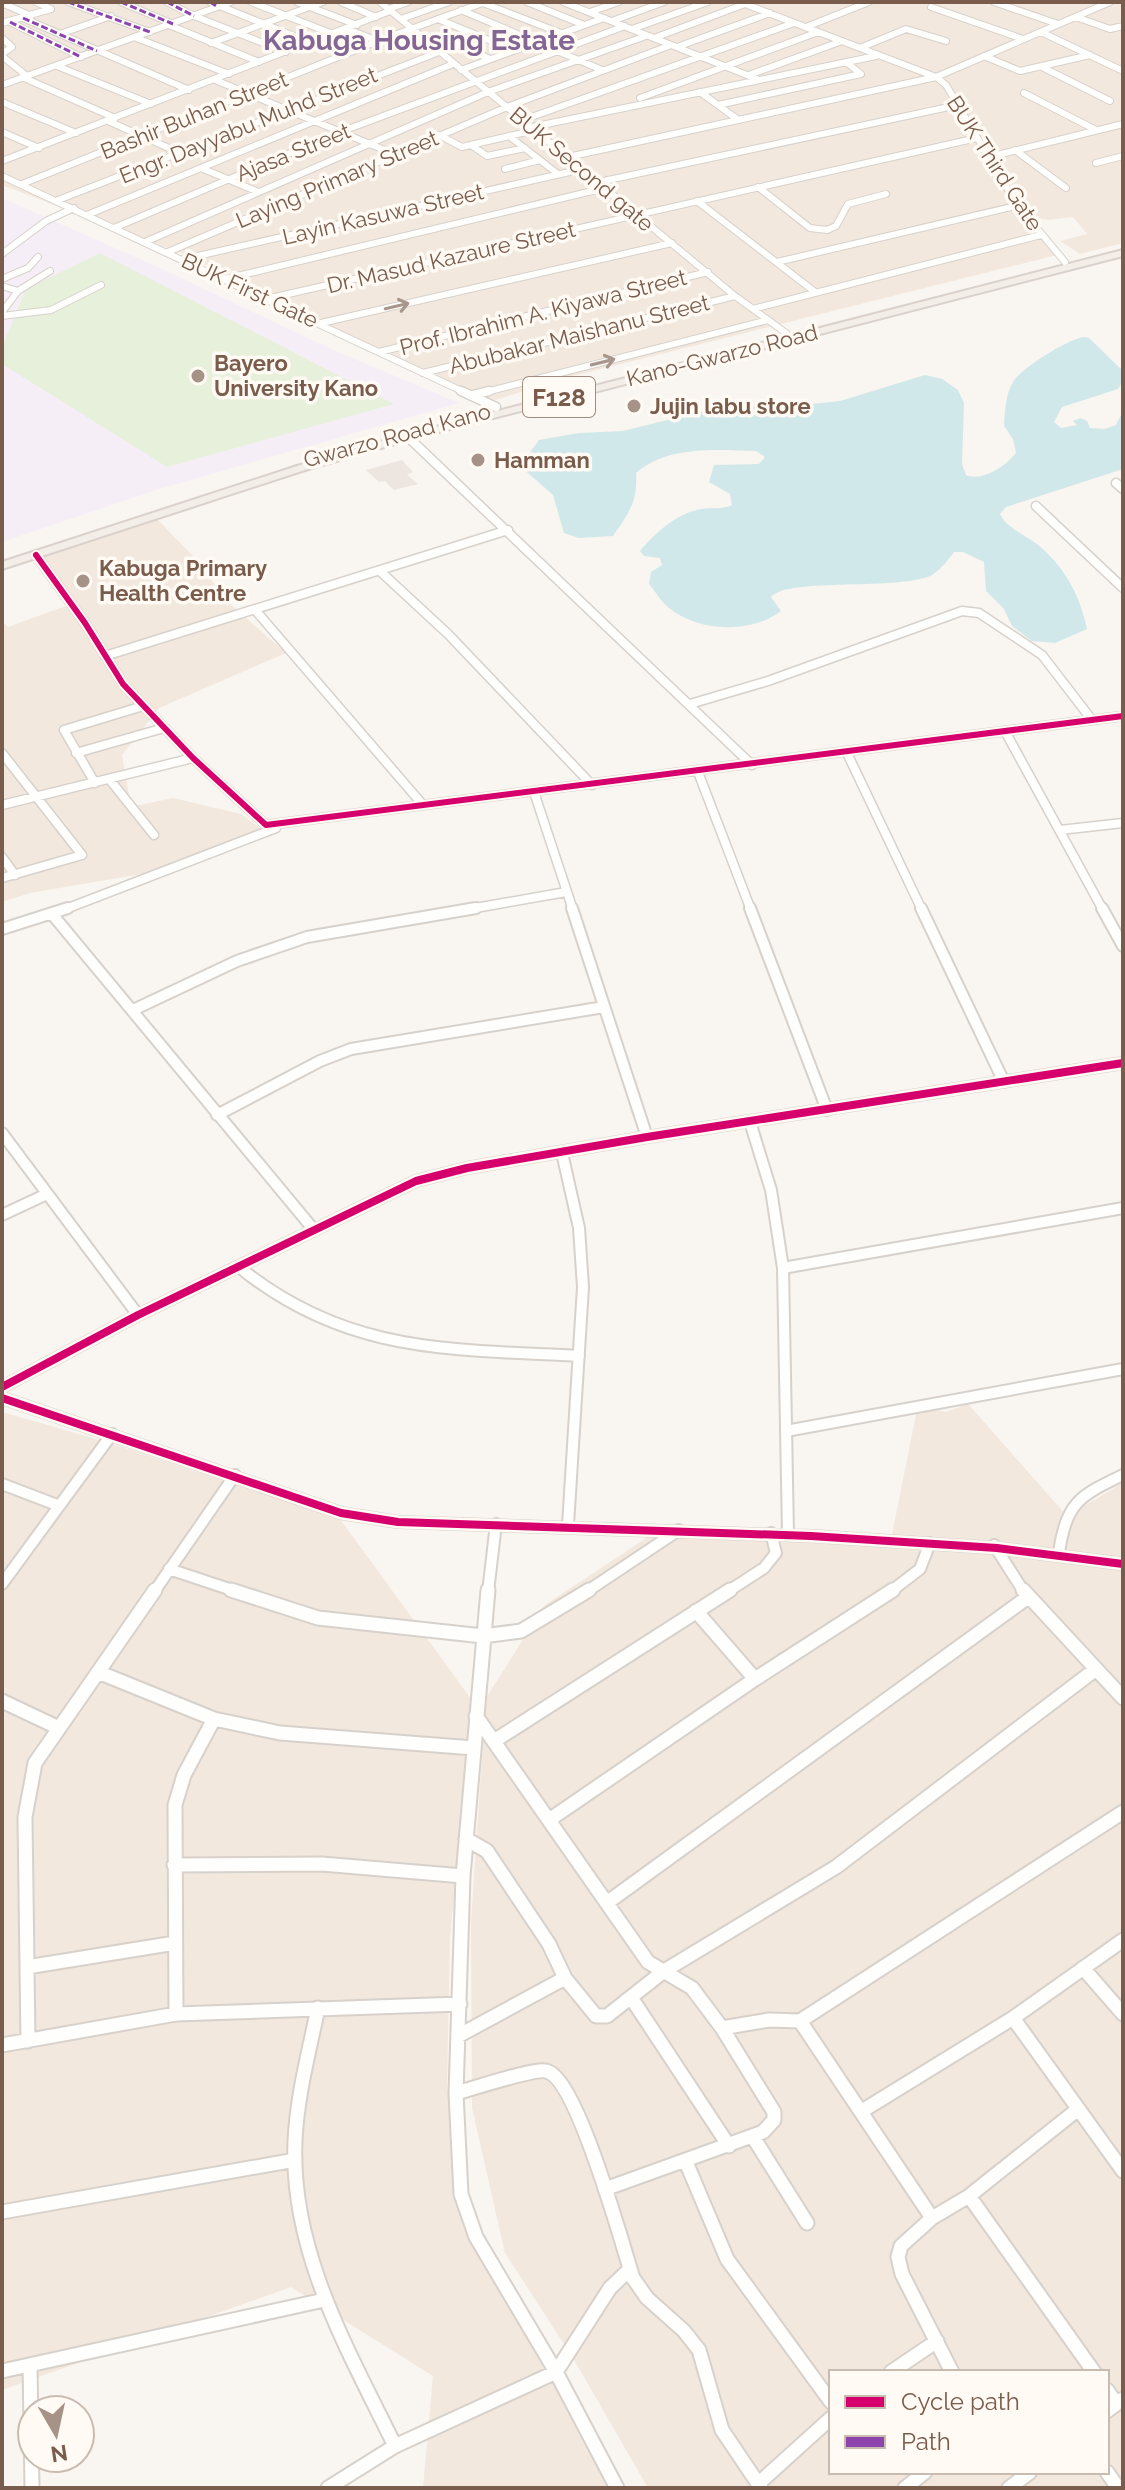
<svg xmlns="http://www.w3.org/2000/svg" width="1125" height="2490" viewBox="0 0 1125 2490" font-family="Raleway,sans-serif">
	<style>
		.residential { fill: #f2e8de; fill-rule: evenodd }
		.industrial { fill: #ede5e0 }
		.education { fill: #f6eef6 }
		.green { fill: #e7f0db }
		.water { fill: #d0e8ea }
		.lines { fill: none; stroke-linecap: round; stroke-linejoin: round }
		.minor-far3-casing { stroke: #d7d1cb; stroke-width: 8 }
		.minor-far2-casing { stroke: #d7d1cb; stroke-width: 11 }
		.minor-far1-casing { stroke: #d7d1cb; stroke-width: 14 }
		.minor-casing { stroke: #d7d1cb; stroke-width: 17 }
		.primary-casing { stroke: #dad1cc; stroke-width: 4 }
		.minor-far3 { stroke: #fefefd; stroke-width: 6 }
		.minor-far2 { stroke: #fefefd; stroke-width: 8 }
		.minor-far1 { stroke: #fefefd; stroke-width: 10 }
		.minor { stroke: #fefefd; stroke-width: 13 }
		.primary { fill: #f3eee8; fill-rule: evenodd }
		.quiet { stroke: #8e44ad; stroke-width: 3; stroke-dasharray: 7 3; stroke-linecap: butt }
		.cycleway-far1-casing { stroke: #fffaf3; stroke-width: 10 }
		.cycleway-casing { stroke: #fffaf3; stroke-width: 13 }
		.cycleway-far1 { stroke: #d6006c; stroke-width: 6 }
		.cycleway { stroke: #d6006c; stroke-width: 8 }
		.oneway { stroke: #a8958b }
		.poi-dot { fill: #a69286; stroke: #fffaf3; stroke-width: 3 }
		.labels { text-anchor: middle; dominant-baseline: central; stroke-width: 7; stroke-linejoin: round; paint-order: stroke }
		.far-street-label { font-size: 22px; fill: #7a5c4d; stroke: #fffaf3 }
		.far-poi-label { font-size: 22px; font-weight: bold; fill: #7a5c4d; stroke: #fffaf3; text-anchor: start }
		.shield { fill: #fffaf3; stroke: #a28b7f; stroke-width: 2 }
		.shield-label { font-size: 24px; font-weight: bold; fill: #7a5c4d }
		.far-district-label { font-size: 28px; font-weight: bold; fill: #846695; stroke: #fffaf3 }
	</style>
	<rect width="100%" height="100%" fill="#f9f5f0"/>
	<path class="residential" d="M2,2H1123V243L1080,254L1060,241L1087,234L1073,217L1048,220L1031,216L1057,255L573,376L482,404L186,255L2,185Z
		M157,519L194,557L229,603L286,653L159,708L122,755L131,807L173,798L241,814L265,832L153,872L30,893L2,902V621L8,627L74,603L40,556Z
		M968,1404L1067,1516L1123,1483V2488H648L573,2358L505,2253L472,2108L471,1922L486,1698L545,1605L657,1531L891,1540L918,1405L946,1412ZM831,2372H1107V2472H831Z
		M2,1412L110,1443L340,1519L474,1703L450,1937L447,2084L465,2229L539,2344L582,2439L619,2488H423L433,2376L291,2287L2,2390Z"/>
	<path class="industrial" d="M402,460L413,472L407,475L418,484L394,490L385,481L379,482L366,470Z"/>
	<path class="education" d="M2,198L160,268L331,349L459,403L156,490L2,542Z"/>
	<path class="green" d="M100,253L394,404L167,467L2,364V347L26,289Z"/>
	<path class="water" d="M1083,337L1089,338L1123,371V381L1118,389L1062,407L1054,422L1061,428L1077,425L1073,421L1080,418L1087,421L1090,428L1105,429L1116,425L1123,411V469L1006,507L1000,514C1006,527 1023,534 1034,542C1063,563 1080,595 1087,629L1055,643L1032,641L1012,626L1004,609L986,591L984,562L963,552H954C949,559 940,570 932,575C901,591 787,577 771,597L781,611C751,634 698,632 669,608C661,602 655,591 649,584L651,572L662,565L660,558L644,556L640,551C655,533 677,513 701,509C712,507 721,510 732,505L730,494L709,482L714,465L759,464L765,457L756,451C716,450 668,445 636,473C638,501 629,513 613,536L579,538L564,533L553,495L520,466L539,440L579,433L623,431L728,405L794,406L840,401L925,375L942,379L958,390L964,403L962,464L966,475C982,482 1006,466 1016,453L1013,439L1004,426C1005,411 1005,396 1013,382C1021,368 1067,340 1083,337Z"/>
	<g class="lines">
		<defs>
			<path id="minor-far3" d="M36,2L51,9
				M68,2L150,32
				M121,2L173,24
				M167,2L194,16L286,52
				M210,2L311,43
				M251,2L333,34
				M297,2L357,25
				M341,2L376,17
				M380,2L735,296L786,333
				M527,2L584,25
				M563,2L757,79
				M740,2L936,77L946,85L1016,203L1065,262
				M994,2L1058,24
				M2,3L31,16
				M483,3L561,33
				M931,7L1023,39
				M389,9L408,2
				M461,10L602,70
				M590,12L619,2
				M1076,17L1110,29L1123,26
				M23,18L189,90
				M401,19L449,2
				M438,19L513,50
				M612,21L664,2
				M10,22L81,57
				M2,23L51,9
				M169,25L259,62
				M806,27L869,2
				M347,29L378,41
				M632,29L708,2
				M1041,32L1123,71
				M60,34L111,16
				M134,37L229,74
				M2,38L12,47L2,54
				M654,38L745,4
				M426,40L445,39L490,59
				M211,43L323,2
				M677,47L770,13
				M860,48L906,29L946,41
				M2,56L27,76
				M984,56L1020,71L1090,55
				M57,66L151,104
				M1042,67L1110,101
				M461,70L604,18
				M749,75L842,41
				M22,77L115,118
				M215,80L247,93
				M2,85L231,2
				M700,92L737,119
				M1024,93L1096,130
				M640,98L818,32
				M261,99L394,154
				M2,102L76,133
				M718,105L861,74L846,62
				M523,120L794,23
				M108,121L180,153
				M532,127L876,56
				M2,132L39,148
				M439,135L462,147L535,130
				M509,136L558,174
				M471,145L487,156L525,148
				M1015,150L1066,188
				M568,157L936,77L1110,2
				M989,157L1123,124
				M2,161L390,11
				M1096,163L1123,156
				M201,168L256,191
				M505,169L540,160
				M2,176L466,393
				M599,182L958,105
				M22,184L378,41L485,2
				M758,187L810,228L827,230L836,226L848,204L886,194
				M58,200L439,52
				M697,201L815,292
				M87,215L453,64
				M114,228L340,132L625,26
				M145,242L488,92L646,36
				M168,252L507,107L671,45
				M2,254L46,221L74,208
				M184,259L583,169
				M777,262L1020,205
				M2,279L28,268L38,257
				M225,279L605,188
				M2,286L18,291L2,312
				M18,291L50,271
				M266,299L977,138
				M753,309L1041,235
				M2,316L51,310L101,285
				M321,323L672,243
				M379,352L708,272
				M423,373L735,296
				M482,393L768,320"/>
			<path id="minor-far2" d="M461,391L496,407
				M473,395L489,391
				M408,437L752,765
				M1116,483L1123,489
				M1036,506L1123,588
				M36,555L85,623L123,684L193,758L266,825L1123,716
				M381,572L448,634L592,785
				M256,611L423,805
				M105,656L508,530
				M690,704L768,681L962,611L979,613L1042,655L1092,720
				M1006,733L1103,910
				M2,753L82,855L2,878
				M76,753L164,728
				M847,753L922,910
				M698,772L751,910
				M110,780L154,835
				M95,783L64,730L143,706
				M534,792L573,910
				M2,805L193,758
				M1060,830L1123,823
				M2,857L15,875
				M63,910L276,828
				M464,910L566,892"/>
			<path id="minor-far1" d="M572,908L647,1137
				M750,908L827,1110
				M921,908L1004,1082
				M1102,908L1123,946
				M52,914L314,1230
				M2,929L68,908
				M133,1010L237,961L307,937L476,908
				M217,1115L320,1061L351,1049L604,1007
				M750,1122L771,1190L783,1268L788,1534
				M2,1133L138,1315
				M562,1153L579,1228L583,1287L568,1525
				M2,1215L47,1194
				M239,1267C346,1354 450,1349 579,1356
				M783,1268L1123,1208
				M2,1387L138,1315L416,1181L467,1168L647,1137L1123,1063
				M2,1398L341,1513L398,1522L811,1536L997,1548L1123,1564
				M786,1431L1123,1369
				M2,1484L57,1505
				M994,1545L1024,1592
				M1059,1552C1067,1502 1079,1496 1123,1475
				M169,1569L238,1592
				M2,1584L112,1434
				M154,1592L235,1475
				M488,1592L496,1524
				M586,1592L679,1530
				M727,1592L764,1568L776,1553L771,1533
				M890,1592L920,1569L930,1543"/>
			<path id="minor" d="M231,1590L318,1618L483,1636L521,1631L589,1590
				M488,1590L463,1876L456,2093L461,2194L476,2237L556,2372L617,2488
				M1023,1590L1123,1698
				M696,1611L755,1679
				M98,1672L214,1719L280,1733L474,1748
				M2,1701L59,1728
				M476,1716L648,1962L692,1988L722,2028L774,2112V2120L763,2132L605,2189
				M494,1741L730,1590
				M549,1820L755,1679L893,1590
				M466,1839L487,1851L549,1944L565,1978L596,2016H607L664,1971L836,1867L1096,1669
				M174,1865L322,1864L463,1876
				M608,1902L1028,1597
				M27,1967L175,1943
				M1083,1968L1123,2014
				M632,1999L729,2146
				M318,2008C309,2052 297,2096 295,2141C290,2251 348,2350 395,2446
				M176,2014L175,1805L184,1775L214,1719
				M1013,2018L1123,2171
				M800,2021L932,2218
				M722,2028L769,2020L800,2021L1123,1812
				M458,2036L565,1978
				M28,2041L25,1817L35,1763L155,1590
				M2,2045L176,2014L460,2004
				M456,2093C472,2089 534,2068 546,2071C577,2077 622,2244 633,2278L647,2298L684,2331L699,2350L722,2430L761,2488
				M862,2111L1013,2018L1123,1940
				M753,2137L807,2223
				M686,2162L727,2259L831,2402
				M969,2196L1094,2372
				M2,2212L295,2160
				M30,2365L32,2488
				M2,2371L324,2300
				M891,2372L937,2341
				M952,2372L902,2274L898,2257L901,2246L932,2218L969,2196L1077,2110
				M1107,2390L1116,2403
				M1107,2411L1123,2399
				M1107,2472L1118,2488
				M758,2484L831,2418
				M328,2488L395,2446L556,2372L610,2288L630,2269
				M905,2488L925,2472
				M1009,2488L1030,2472"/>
			<path id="primary" d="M1123,250V256L412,439L305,470L2,569V562L297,466L404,435Z"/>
		</defs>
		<use href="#minor-far3" class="minor-far3-casing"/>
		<use href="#minor-far2" class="minor-far2-casing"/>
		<use href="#minor-far1" class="minor-far1-casing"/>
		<use href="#minor" class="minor-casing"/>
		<use href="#primary" class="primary-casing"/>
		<use href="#minor-far3" class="minor-far3"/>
		<use href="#minor-far2" class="minor-far2"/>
		<use href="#minor-far1" class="minor-far1"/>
		<use href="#minor" class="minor"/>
		<use href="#primary" class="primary"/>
		<path class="quiet" d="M68,2L150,32
			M121,2L173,24
			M167,2L194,16
			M210,2L218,7
			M23,18L97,51
			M10,22L81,57"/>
		<defs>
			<path id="cycleway-far1" d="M36,555L85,623L123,684L193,758L266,825L1123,716"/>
			<path id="cycleway" d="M2,1387L138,1315L416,1181L467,1168L647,1137L1123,1063
				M2,1398L341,1513L398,1522L811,1536L997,1548L1123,1564"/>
		</defs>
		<use href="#cycleway-far1" class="cycleway-far1-casing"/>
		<use href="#cycleway" class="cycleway-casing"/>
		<use href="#cycleway-far1" class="cycleway-far1"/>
		<use href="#cycleway" class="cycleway"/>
	</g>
	<defs><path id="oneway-shaft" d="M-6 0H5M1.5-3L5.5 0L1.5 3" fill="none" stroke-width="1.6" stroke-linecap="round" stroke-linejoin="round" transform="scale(2)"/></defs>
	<g class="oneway">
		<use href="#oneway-shaft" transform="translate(397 306) rotate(-13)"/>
		<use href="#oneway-shaft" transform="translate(603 362) rotate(-14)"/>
	</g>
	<g class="poi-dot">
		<circle cx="198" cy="376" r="8"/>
		<circle cx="634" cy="406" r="8"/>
		<circle cx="478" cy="460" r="8"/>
		<circle cx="83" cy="581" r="8"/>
	</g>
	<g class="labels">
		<g class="far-street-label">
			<text transform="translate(194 115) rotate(-22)">Bashir Buhan Street</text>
			<text transform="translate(248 125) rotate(-22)">Engr. Dayyabu Muhd Street</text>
			<text transform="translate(293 152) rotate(-22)">Ajasa Street</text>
			<text transform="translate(995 163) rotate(57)">BUK Third Gate</text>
			<text transform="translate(582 169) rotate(40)">BUK Second gate</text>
			<text transform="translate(337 179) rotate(-23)">Laying Primary Street</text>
			<text transform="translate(383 214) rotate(-13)">Layin Kasuwa Street</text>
			<text transform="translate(451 257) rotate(-13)">Dr. Masud Kazaure Street</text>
			<text transform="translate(250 290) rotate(25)">BUK First Gate</text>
			<text transform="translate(543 312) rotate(-14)">Prof. Ibrahim A. Kiyawa Street</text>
			<text transform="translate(579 334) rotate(-14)">Abubakar Maishanu Street</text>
			<text transform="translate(722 355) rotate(-14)">Kano-Gwarzo Road</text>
			<text transform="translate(397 435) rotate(-15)">Gwarzo Road Kano</text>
		</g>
		<g class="far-poi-label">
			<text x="214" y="363">Bayero<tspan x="214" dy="25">University Kano</tspan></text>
			<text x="650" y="406">Jujin labu store</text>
			<text x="494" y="460">Hamman</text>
			<text x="99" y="568">Kabuga Primary<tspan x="99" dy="25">Health Centre</tspan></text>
		</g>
		<rect class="shield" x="523" y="377" width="72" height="40" rx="6"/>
		<g class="shield-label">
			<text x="559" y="397">F128</text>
		</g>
		<g class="far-district-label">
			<text x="419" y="40">Kabuga Housing Estate</text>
		</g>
	</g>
	<rect width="1125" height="2490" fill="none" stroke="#7a5c4d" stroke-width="8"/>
	<rect x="829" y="2370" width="280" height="104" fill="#fffaf3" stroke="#cabbb1" stroke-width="2"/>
	<rect x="845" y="2396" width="40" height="12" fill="#d6006c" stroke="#cabbb1" stroke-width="2"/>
	<text x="901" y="2410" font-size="24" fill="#7a5c4d">Cycle path</text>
	<rect x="845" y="2436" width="40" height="12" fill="#8e44ad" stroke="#cabbb1" stroke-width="2"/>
	<text x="901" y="2450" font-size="24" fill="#7a5c4d">Path</text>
	<g transform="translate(56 2434) rotate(171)"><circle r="38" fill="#fffaf3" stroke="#cabbb1" stroke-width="2"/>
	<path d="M0-6L14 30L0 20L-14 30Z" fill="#a69286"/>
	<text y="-12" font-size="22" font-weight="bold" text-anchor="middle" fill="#7a5c4d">N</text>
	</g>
</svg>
